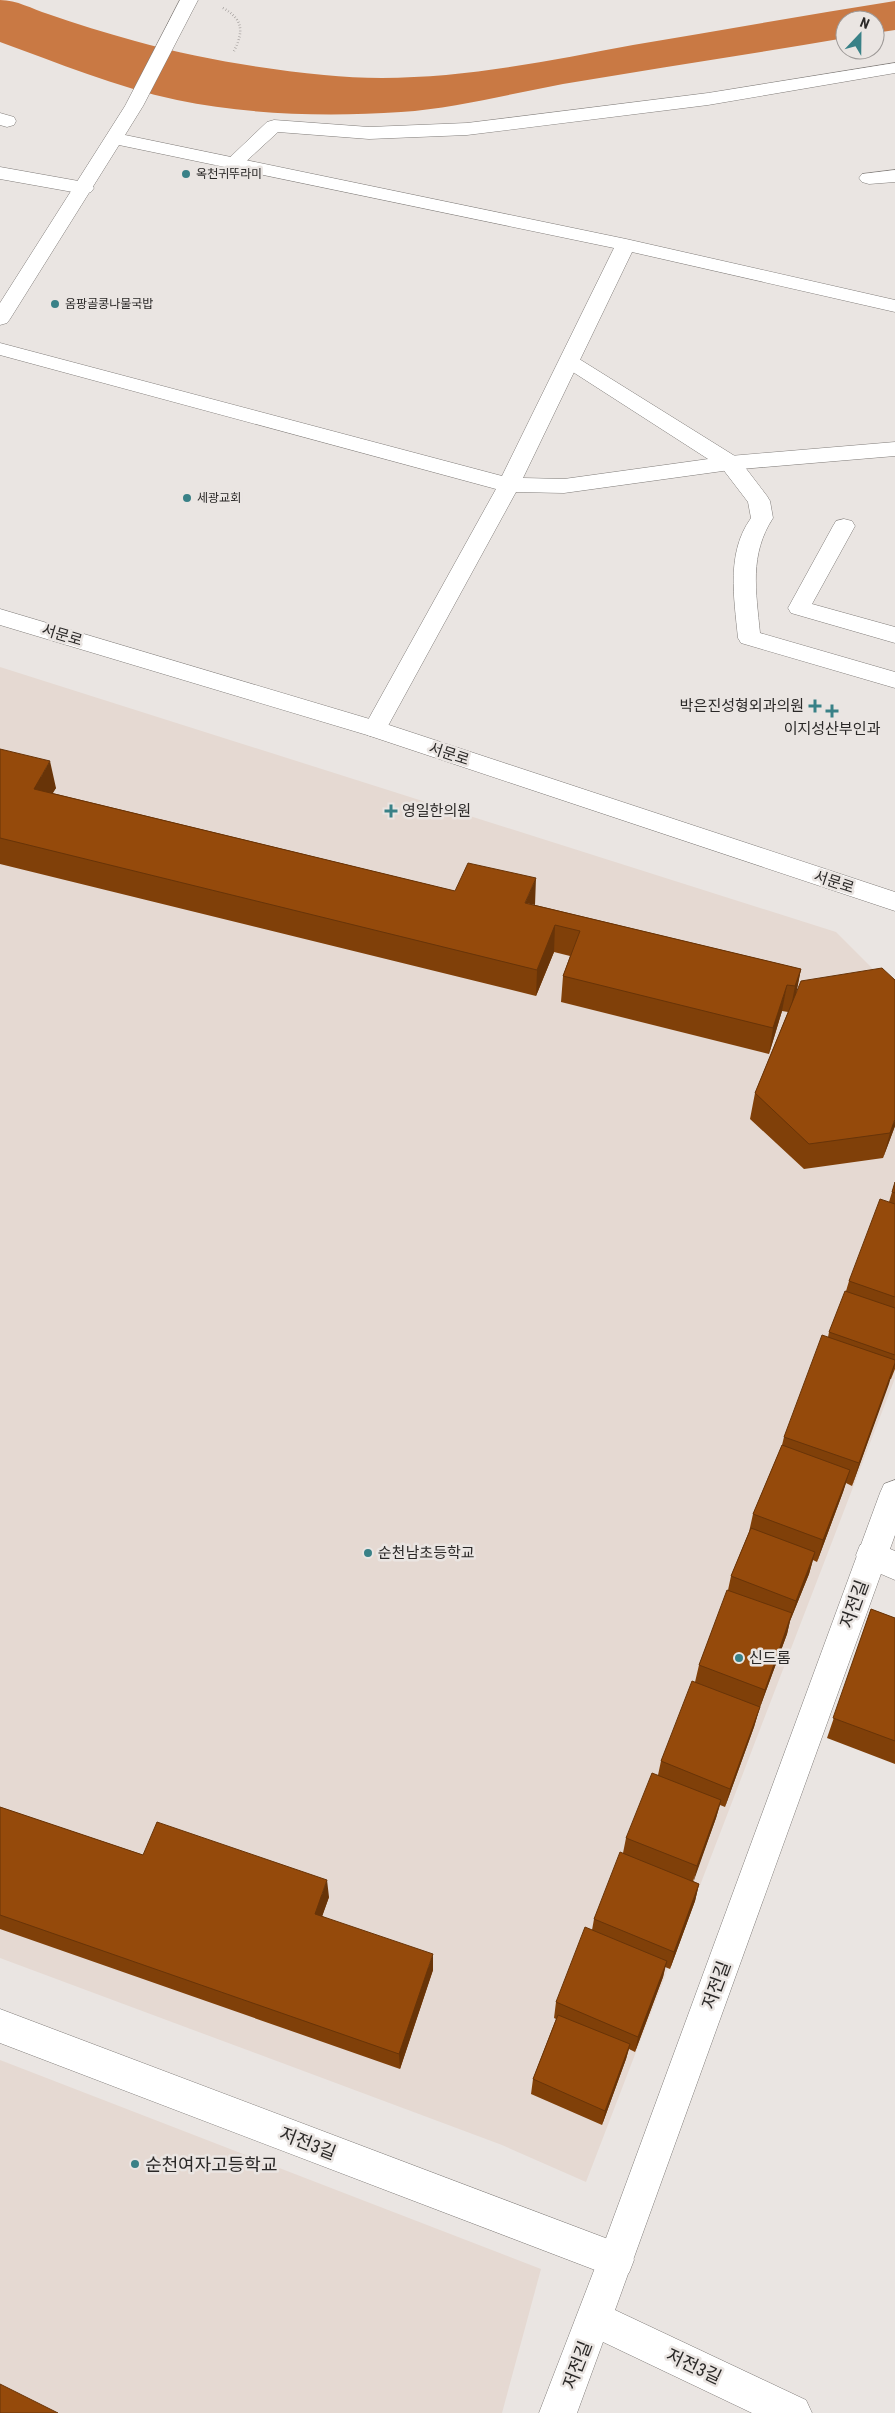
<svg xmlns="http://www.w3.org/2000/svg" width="895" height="2413" viewBox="0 0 895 2413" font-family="'Roboto Condensed','Noto Sans KR',sans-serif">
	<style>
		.built { fill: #e5d9d2 }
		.water { fill: #c97944 }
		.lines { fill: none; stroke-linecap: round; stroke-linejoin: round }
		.service-casing { stroke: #807c79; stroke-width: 1 }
		.minor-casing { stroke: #807c79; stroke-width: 1 }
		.tertiary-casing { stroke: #807c79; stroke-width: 1 }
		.path { stroke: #8c8886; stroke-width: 2.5; stroke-dasharray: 0.5 2.5; stroke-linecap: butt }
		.service { fill: #fff; fill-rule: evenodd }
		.minor { fill: #fff; fill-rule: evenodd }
		.tertiary { fill: #fff; fill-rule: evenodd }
		.wall { fill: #804009 }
		.shaded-wall { fill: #683408 }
		.building { fill: #954a0b; stroke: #683408 }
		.poi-dot { fill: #398187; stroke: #eae5e2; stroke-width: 2 }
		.labels { text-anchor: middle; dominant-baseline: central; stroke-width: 5; stroke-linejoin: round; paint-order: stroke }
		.far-poi-label { font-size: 12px; fill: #2a2827; stroke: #eae5e2; text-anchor: start }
		.street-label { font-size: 15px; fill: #2a2827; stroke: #eae5e2 }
		.poi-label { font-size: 15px; fill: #2a2827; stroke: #eae5e2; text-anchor: start }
		.near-street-label { font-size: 18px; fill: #2a2827; stroke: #eae5e2 }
		.near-poi-label { font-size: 18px; fill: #2a2827; stroke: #eae5e2; text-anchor: start }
	</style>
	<rect width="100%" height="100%" fill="#eae5e2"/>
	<path class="built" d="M0,667L836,932L895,991V1378L586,2182L502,2145L0,1958Z
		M0,2060L541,2269L502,2413H0Z"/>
	<path class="water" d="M0,0C17,0 32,9 48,14C76,24 106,33 135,41C196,58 262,69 324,75C428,86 532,64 633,45C720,30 808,15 895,1V30L875,33V20H845V38C751,54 657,68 563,84C509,94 456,108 401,112C328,117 249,115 177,100C116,87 58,63 0,42Z"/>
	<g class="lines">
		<defs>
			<path id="service" d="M895,63V73L708,105L467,135L369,139L278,132L240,167H226L224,163L267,122L274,120L369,127L467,123L708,93Z
				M0,113L14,117L16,121L14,125L7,127L0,125Z
				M0,167L84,182L91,184L94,188L91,192L84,194L0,179Z
				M895,170V182L869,184L862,182L859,178L862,174Z
				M569,355L576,357L738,458L767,496L770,501L773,518C749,555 756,591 760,633L895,672V688L741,643L738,638C734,597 726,553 751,518L748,502L722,468L562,365L559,361L562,357Z
				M844,519L852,521L855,526L812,604L895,627V643L791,613L788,608L833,526L836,521Z
				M871,1541L895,1551V1580L860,1565L856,1555L860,1545Z"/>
			<path id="minor" d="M180,0H198L143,106L125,135L626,239L895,300V312L632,252L523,478L564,479L730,456L895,442V456L730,470L564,493L516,492L383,735L375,737L367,735L363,729L496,489L0,355V343L502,476L614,248L119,145L10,319L7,323L0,325V303L125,106Z
				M895,1480V1535L615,2310L806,2400L812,2413H752L603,2342L577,2413H539L598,2260L880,1493L884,1484Z"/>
			<path id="tertiary" d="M0,609L383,723L895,892V911L367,735L0,625Z
				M0,2009L616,2242L629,2247L634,2260L629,2273L616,2278L0,2043Z"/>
		</defs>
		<use href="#service" class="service-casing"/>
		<use href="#minor" class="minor-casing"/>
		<use href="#tertiary" class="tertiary-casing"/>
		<path class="path" d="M223,8C243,19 244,31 234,51"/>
		<use href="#service" class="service"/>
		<use href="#minor" class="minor"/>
		<use href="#tertiary" class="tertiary"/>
	</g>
	<path class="wall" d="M0,749L56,788L52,793L455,891L535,905L801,969L796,992L895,1126L883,1158L804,1169L750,1119L755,1093L788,1012L782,1011L769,1054L561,1002L563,976L570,956L554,952L536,996L0,864Z
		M895,1182V1369L891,1379H890L852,1486L846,1483L843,1492L817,1562L813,1560L809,1574L790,1621L787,1634L759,1710L754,1727L725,1807L720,1805L716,1818L693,1881L699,1884L695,1901L670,1969L665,1967L663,1977L635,2052L629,2049L626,2059L602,2125L531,2094L533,2079L556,2019L554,2018L556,2002L592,1930L594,1919L623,1853L626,1838L658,1775L661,1761L695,1682L699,1665L728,1590L731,1576L749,1532L753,1514L782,1445L784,1437L828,1337L829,1332L846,1291L849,1281L889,1202Z
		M871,1609L895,1618V1764L827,1738Z
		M0,1807L143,1855L329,1897L322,1916L433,1970L400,2069L0,1929Z"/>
	<path class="shaded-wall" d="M50,761L56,788L39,816L34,789Z
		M536,878L535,905L525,903Z
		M555,925L554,952L536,996L537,970Z
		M801,969L796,995L790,1012L795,986Z
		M787,985L782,1011L769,1054L773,1028Z
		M895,1119V1126L883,1158L890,1133Z
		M895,1363L889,1384L852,1486L859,1463Z
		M850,1470L843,1492L817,1562L823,1540Z
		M815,1552L809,1574L790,1621L787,1634L759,1710L765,1690L792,1614L796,1601Z
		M760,1707L754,1727L725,1807L730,1789Z
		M721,1800L716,1818L693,1883L697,1866Z
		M327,1880L329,1897L317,1931L315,1914Z
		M699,1884L695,1901L670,1969L674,1952Z
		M433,1954V1970L400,2069L399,2054Z
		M667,1961L663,1977L635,2052L638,2037Z
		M630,2044L626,2059L602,2125L605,2111Z"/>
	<path class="building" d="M0,749L50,761L34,789L455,891L468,863L536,878L525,903L801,969L795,986L787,985L773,1028L563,976L580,931L555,925L537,970L0,838Z
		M882,968L895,980V1119L890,1133L809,1144L755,1093L801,981Z
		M895,1182V1193L892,1192Z
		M880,1199L895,1204V1297L849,1281Z
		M845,1291L895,1308V1355L829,1332Z
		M822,1335L895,1360V1363L859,1463L784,1437Z
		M782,1445L850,1470L823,1540L753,1514Z
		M751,1528L815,1552L796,1601L731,1576Z
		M727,1590L792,1613L765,1690L699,1665Z
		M871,1609L895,1618V1741L833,1718Z
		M692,1681L760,1707L730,1789L661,1761Z
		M652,1773L721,1800L697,1866L626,1838Z
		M0,1807L143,1855L157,1822L327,1880L315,1914L433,1954L399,2054L0,1915Z
		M620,1852L699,1884L674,1952L594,1919Z
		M585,1927L667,1961L638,2037L556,2002Z
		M558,2015L630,2044L605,2111L533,2079Z
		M0,2384L58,2413H0Z"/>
	<g class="poi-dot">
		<circle cx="186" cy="174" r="5"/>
		<circle cx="55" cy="304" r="5"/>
		<circle cx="187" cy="498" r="5"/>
		<path d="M812.5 698.5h5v5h5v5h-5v5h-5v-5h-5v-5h5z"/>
		<path d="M829.5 703.5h5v5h5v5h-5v5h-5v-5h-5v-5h5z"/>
		<path d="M388.5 803.5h5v5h5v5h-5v5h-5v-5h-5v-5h5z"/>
		<circle cx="368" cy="1553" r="5"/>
		<circle cx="739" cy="1658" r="5"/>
		<circle cx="135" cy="2164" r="5"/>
	</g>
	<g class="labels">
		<g class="far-poi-label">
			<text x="196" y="174">옥천귀뚜라미</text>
			<text x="65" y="304">옴팡골콩나물국밥</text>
			<text x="197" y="498">세광교회</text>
		</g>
		<g class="street-label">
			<text transform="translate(62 635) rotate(17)">서문로</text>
			<text transform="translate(449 754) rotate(18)">서문로</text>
			<text transform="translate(834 882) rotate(18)">서문로</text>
		</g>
		<g class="poi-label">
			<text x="804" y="706" text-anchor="end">박은진성형외과의원</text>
			<text x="832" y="729" text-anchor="middle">이지성산부인과</text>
			<text x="402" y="811">영일한의원</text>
			<text x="378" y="1553">순천남초등학교</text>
			<text x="749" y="1658">신드롬</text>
		</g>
		<g class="near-street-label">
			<text transform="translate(854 1604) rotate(-70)">저전길</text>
			<text transform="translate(716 1985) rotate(-70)">저전길</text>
			<text transform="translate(308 2143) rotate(21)">저전3길</text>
			<text transform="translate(577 2365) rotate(-69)">저전길</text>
			<text transform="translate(694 2366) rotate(25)">저전3길</text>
		</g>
		<g class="near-poi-label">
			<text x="145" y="2164">순천여자고등학교</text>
		</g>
	</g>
	<g transform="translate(860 35) rotate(22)"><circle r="24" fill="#eae5e2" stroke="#9d9997"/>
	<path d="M0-4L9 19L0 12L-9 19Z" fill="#398187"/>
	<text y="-8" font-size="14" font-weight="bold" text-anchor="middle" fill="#2a2827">N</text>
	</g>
</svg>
